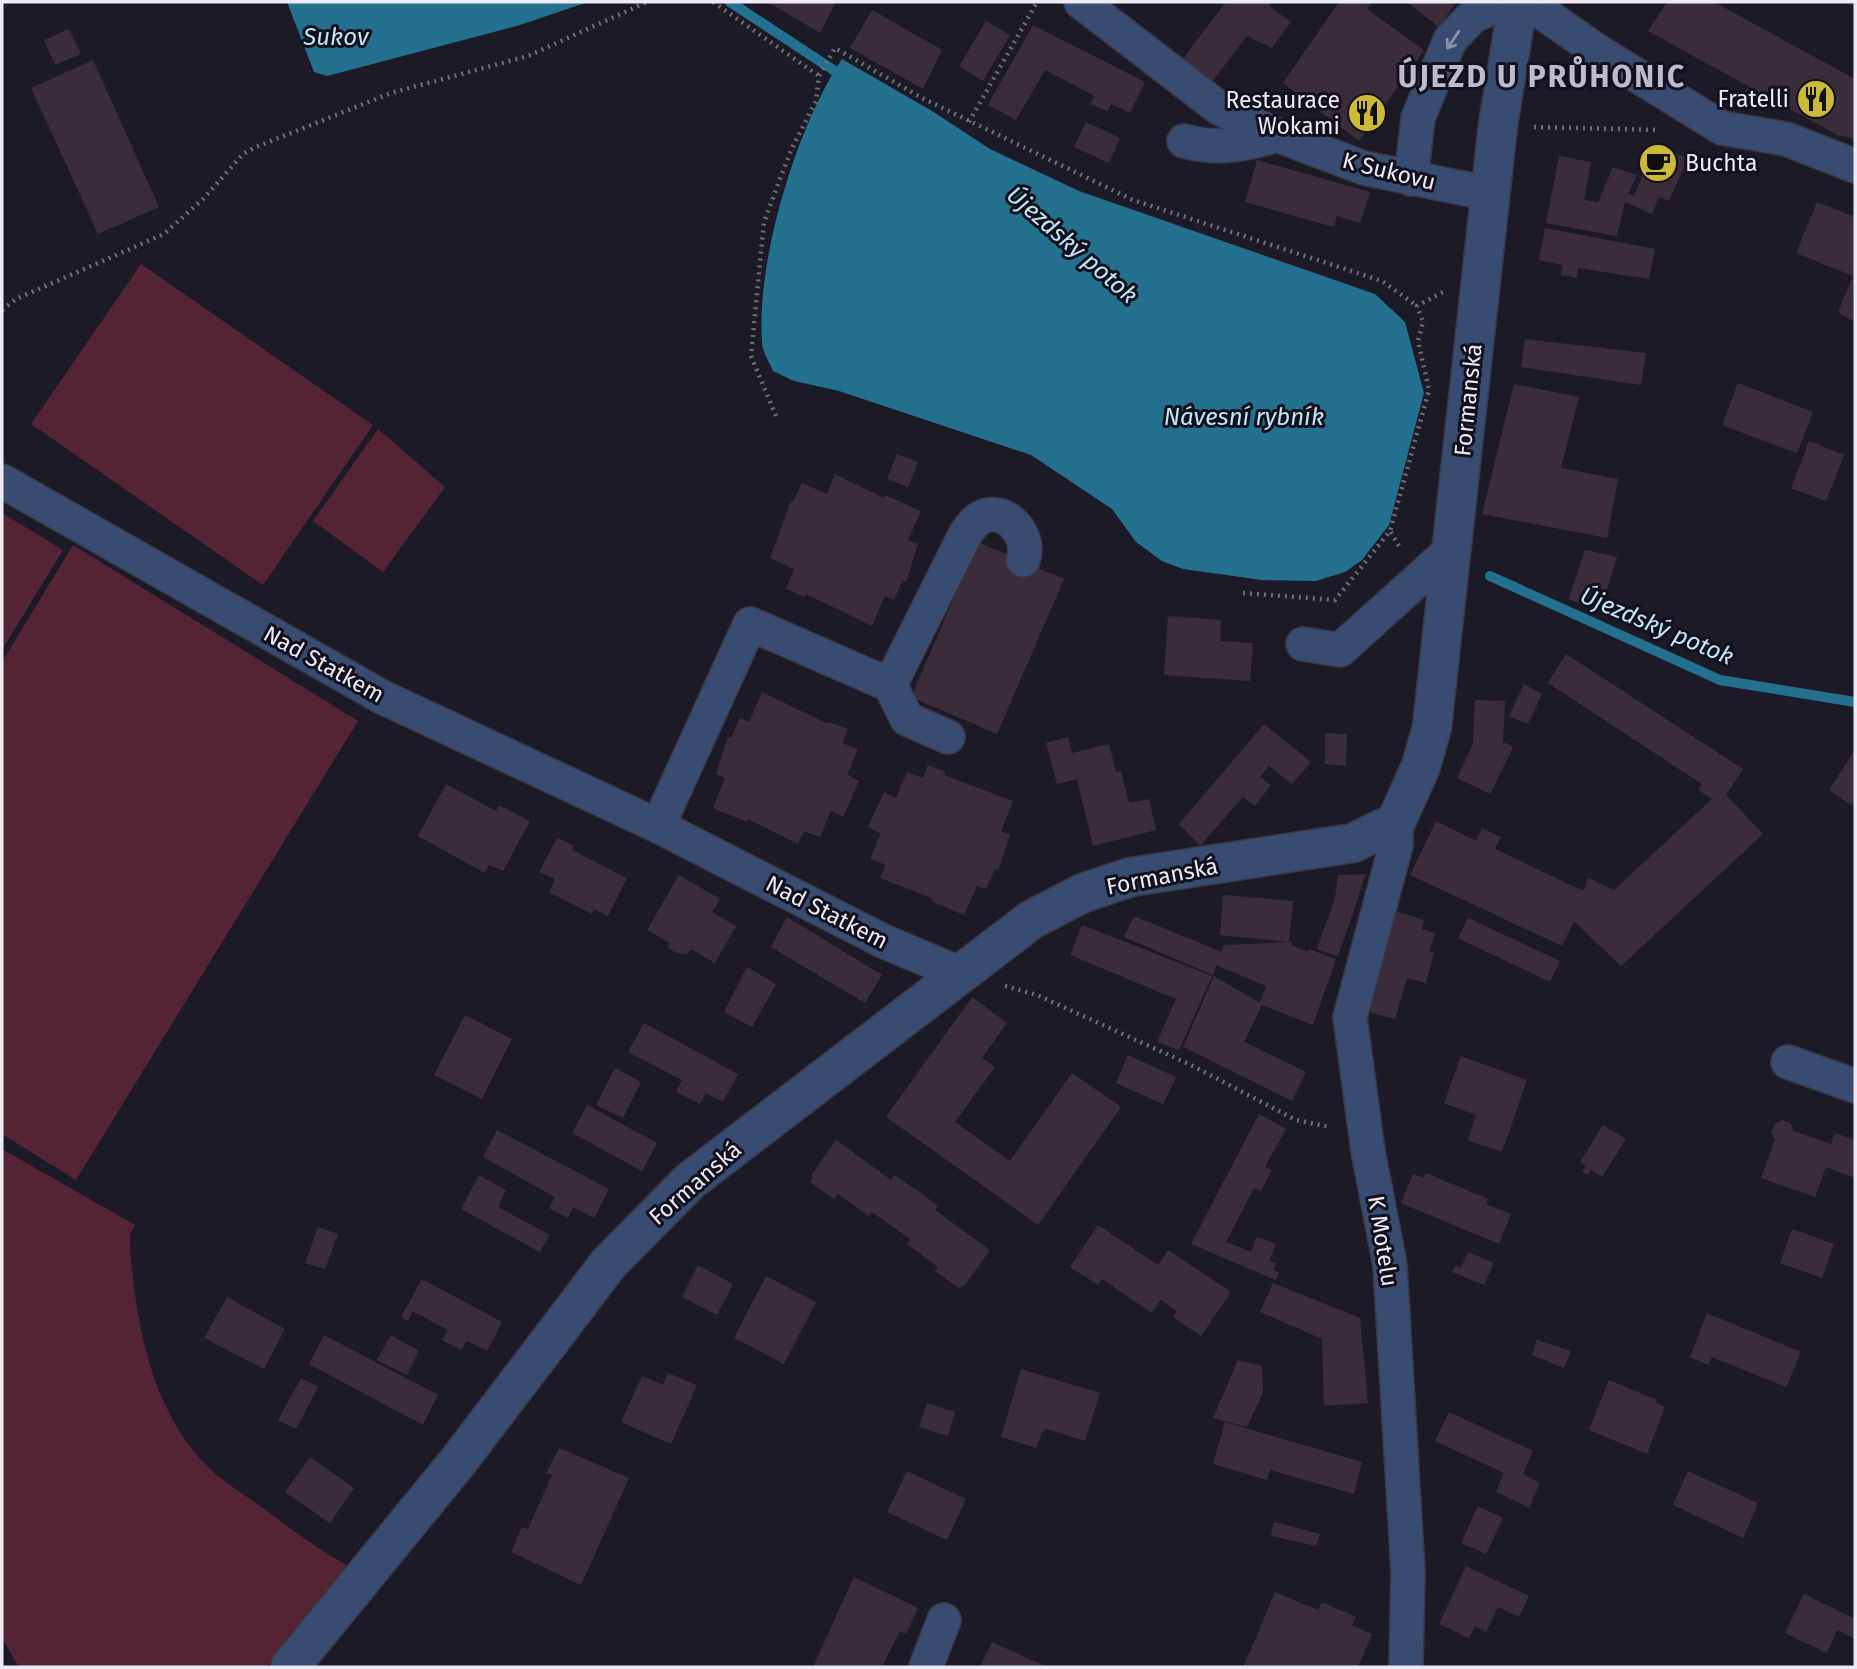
<svg xmlns="http://www.w3.org/2000/svg" width="1857" height="1669" viewBox="0 0 1857 1669" font-family="'Fira Sans',sans-serif">
	<style>
		.green { fill: #542434 }
		.water { fill: #23718f }
		.lines { fill: none; stroke-linecap: round; stroke-linejoin: round }
		.stream { stroke: #23718f; stroke-width: 10 }
		.building { fill: #3a2d39 }
		.minor-casing { stroke: #3a3745; stroke-width: 36 }
		.tertiary-casing { stroke: #3a3745; stroke-width: 41 }
		.path { stroke: #706d79; stroke-width: 4.5; stroke-dasharray: 2 5; stroke-linecap: butt }
		.minor { stroke: #384c71; stroke-width: 33 }
		.tertiary { stroke: #384c71; stroke-width: 38 }
		.oneway { stroke: #8993ac }
		.labels { text-anchor: middle; dominant-baseline: central; stroke-width: 6; stroke-linejoin: round; paint-order: stroke }
		.poi-label { font-size: 23px; fill: #eceaf4; stroke: #14111f; text-anchor: end }
		.street-label { font-size: 23px; fill: #eceaf4; stroke: #14111f }
		.water-label { font-size: 24px; font-style: italic; fill: #c0e6f8; stroke: #14111f }
		.district-label { font-size: 30px; font-weight: bold; letter-spacing: 2px; fill: #bfbbcf; stroke: #14111f }
	</style>
	<rect width="100%" height="100%" fill="#1d1a28"/>
	<path class="green" d="M141,264L373,425L263,585L31,424Z
		M378,429L445,487L383,572L313,521Z
		M2,513L63,550L2,650Z
		M73,545L358,721L76,1180L2,1134V662Z
		M2,1149L135,1225L130,1234V1248C136,1325 152,1414 211,1470C227,1484 246,1496 263,1508C292,1530 320,1551 352,1568L267,1667H19L2,1638Z"/>
	<path class="water" d="M287,2H588L517,26L327,76L314,72Z
		M842,59L932,111L990,149L1079,191L1375,294L1405,322L1424,393L1389,525L1362,560L1345,572L1316,581L1262,580L1183,569L1162,561L1136,542L1112,509L1031,455L839,391L794,381L773,371C769,362 762,351 762,341C756,261 797,125 842,59Z"/>
	<g class="lines">
		<path class="stream" d="M730,2L844,77
			M1490,576L1720,680L1855,702"/>
	</g>
	<path class="building" d="M768,2H836L820,33Z
		M1226,2H1272L1269,6L1291,22L1272,48L1247,36L1208,87L1178,65Z
		M1372,2L1367,9L1424,50L1359,141L1283,83L1339,2Z
		M1407,2H1456L1439,27Z
		M1667,2H1714L1855,79V139L1837,135L1648,31Z
		M872,10L942,50L923,89L850,48Z
		M986,21L1010,35L983,81L959,66Z
		M1033,25L1145,82L1130,113L1111,104L1107,111L1090,104L1095,96L1045,70L1016,120L988,105Z
		M69,29L81,54L55,65L44,40Z
		M93,60L159,207L98,234L31,88Z
		M1747,88L1759,95L1751,108L1739,101Z
		M1086,122L1120,138L1109,163L1074,147Z
		M1656,145L1688,158L1669,201L1659,197L1652,214L1625,202L1617,236L1546,223L1559,156L1591,162L1584,200L1598,202L1613,167L1637,175L1628,194L1634,196L1648,163L1642,161L1646,152L1653,151Z
		M1257,160L1370,192L1360,223L1337,216L1334,227L1245,202Z
		M1817,202L1855,217L1853,321L1838,312L1853,276L1796,253Z
		M1545,228L1655,249L1649,279L1578,268L1577,278L1561,275L1563,265L1539,260Z
		M1525,339L1646,353L1641,385L1521,367Z
		M1738,383L1813,412L1797,453L1722,425Z
		M1514,384L1579,397L1561,468L1618,479L1607,538L1482,514Z
		M1809,441L1844,455L1826,501L1791,488Z
		M897,454L918,462L908,487L887,479Z
		M835,474L884,498L885,495L921,511L908,540L918,544L906,582L903,580L894,600L885,596L872,626L806,594L805,597L786,589L794,569L770,558L791,501L793,502L802,483L827,494Z
		M978,542L1064,579L997,734L911,697Z
		M1585,550L1617,557L1600,612L1569,599Z
		M1168,616L1221,620L1220,641L1253,643L1250,681L1164,675Z
		M1566,654L1743,769L1726,795L1763,834L1621,966L1574,921L1562,946L1410,875L1436,821L1476,841L1482,828L1501,837L1495,849L1583,891L1588,878L1614,890L1712,799L1698,790L1702,784L1548,683Z
		M1524,684L1542,694L1528,724L1509,716Z
		M762,692L828,724L829,722L848,729L842,743L858,749L847,775L859,781L843,817L831,811L820,837L804,831L798,844L748,819L747,822L713,808L725,778L716,774L728,737L731,738L740,718L749,722Z
		M1475,700L1505,701L1503,742L1513,747L1490,794L1457,778L1473,744Z
		M1264,724L1311,762L1292,784L1269,766L1260,777L1271,785L1255,806L1243,797L1200,846L1179,824Z
		M1325,733L1347,734L1346,766L1325,764Z
		M1068,737L1072,753L1109,744L1116,772L1121,771L1129,803L1149,799L1156,830L1093,846L1077,779L1057,784L1046,743Z
		M1855,750V799L1851,805L1829,790Z
		M928,765L946,772L944,775L1013,801L1001,831L1010,835L998,871L995,869L986,889L977,886L964,915L931,901L932,898L880,878L886,865L870,859L881,833L868,827L884,792L896,798L907,772L923,778Z
		M446,784L496,811L499,805L530,821L503,871L489,865L485,873L418,836Z
		M557,838L574,846L572,850L627,878L608,916L594,909L592,914L549,892L555,879L539,872Z
		M1366,874L1338,956L1317,949L1335,898L1338,875Z
		M679,875L720,899L712,912L736,926L715,963L691,949L688,954L677,953L669,949L668,942L647,930Z
		M1223,895L1293,901L1289,942L1220,935Z
		M1393,910L1424,920L1422,929L1435,933L1429,952H1434L1426,983L1407,978L1395,1019L1371,1013L1370,991Z
		M1134,916L1222,952L1224,945L1292,942L1291,945L1308,952L1309,949L1336,959L1313,1025L1262,1005L1244,1042L1306,1072L1292,1101L1183,1047L1214,976L1260,1003L1266,986L1216,965L1213,975L1124,937Z
		M787,917L882,975L865,1003L771,947Z
		M1468,918L1560,961L1550,982L1458,938Z
		M1082,925L1212,976L1179,1050L1157,1042L1176,999L1070,955Z
		M747,967L776,984L752,1027L724,1012Z
		M972,997L1007,1023L982,1058L995,1067L955,1122L1010,1161L1072,1073L1121,1107L1038,1225L886,1117Z
		M465,1015L512,1039L482,1099L434,1075Z
		M644,1023L738,1074L723,1102L706,1093L700,1104L676,1092L682,1080L628,1052Z
		M1128,1055L1176,1077L1163,1104L1116,1083Z
		M1461,1056L1527,1080L1502,1152L1468,1140L1476,1115L1444,1103Z
		M615,1068L641,1082L623,1118L596,1105Z
		M587,1105L657,1143L642,1171L572,1133Z
		M1259,1114L1286,1129L1265,1167L1272,1170L1261,1191L1254,1188L1226,1242L1251,1252L1257,1237L1276,1244L1269,1261L1276,1263L1273,1270L1279,1272L1276,1280L1191,1244Z
		M1782,1120L1790,1123L1794,1131L1831,1144L1835,1133L1855,1140V1178L1826,1167L1815,1197L1761,1178L1775,1140L1771,1132L1775,1124Z
		M1603,1125L1626,1139L1602,1177L1591,1170L1587,1175L1582,1171L1586,1166L1580,1162Z
		M497,1130L609,1189L594,1218L573,1207L568,1218L549,1208L555,1197L483,1157Z
		M836,1140L891,1180L894,1175L917,1190L938,1206L935,1210L990,1250L965,1285L959,1288L935,1271L938,1267L907,1244L910,1239L872,1212L869,1216L838,1194L834,1199L810,1182L813,1177L811,1176Z
		M1426,1173L1488,1199L1486,1204L1511,1214L1499,1244L1401,1203L1413,1174L1424,1178Z
		M479,1175L506,1190L498,1207L550,1235L540,1252L461,1209Z
		M1098,1225L1158,1265L1168,1250L1231,1292L1201,1336L1173,1317L1177,1311L1161,1300L1152,1313L1102,1279L1098,1285L1070,1267Z
		M318,1227L338,1234L325,1269L305,1263Z
		M1792,1229L1834,1244L1822,1278L1780,1263Z
		M1468,1252L1494,1263L1484,1285L1452,1272L1456,1265L1461,1268Z
		M698,1265L733,1284L717,1315L682,1297Z
		M766,1276L816,1302L784,1364L734,1338Z
		M422,1279L502,1322L487,1351L467,1341L461,1350L442,1340L448,1330L412,1311L408,1321L401,1317Z
		M1273,1283L1360,1318L1368,1403L1324,1406L1322,1339L1260,1312Z
		M227,1297L285,1329L264,1369L204,1338Z
		M1707,1313L1801,1352L1786,1387L1712,1357L1708,1365L1690,1357Z
		M324,1335L438,1395L423,1425L309,1364Z
		M391,1335L419,1351L407,1375L377,1360Z
		M1537,1340L1571,1351L1564,1368L1532,1355Z
		M1238,1360L1262,1366L1263,1393L1247,1427L1213,1418Z
		M1021,1369L1100,1393L1085,1441L1047,1429L1042,1432L1036,1448L1001,1437Z
		M668,1373L697,1385L671,1444L621,1422L642,1376L663,1385Z
		M301,1378L318,1387L296,1429L278,1420Z
		M1609,1380L1657,1400L1656,1403L1665,1407L1647,1454L1589,1430Z
		M927,1403L955,1412L948,1436L919,1427Z
		M1449,1412L1533,1451L1523,1474L1540,1483L1529,1508L1496,1492L1504,1473L1435,1441Z
		M1225,1422L1362,1462L1354,1494L1270,1470L1267,1480L1213,1464Z
		M559,1448L629,1478L581,1585L511,1552L522,1527L528,1529L552,1475L546,1473Z
		M310,1457L354,1488L330,1523L285,1492Z
		M907,1471L966,1499L947,1540L887,1512Z
		M1688,1471L1758,1503L1743,1538L1673,1505Z
		M1478,1506L1503,1518L1486,1554L1461,1543Z
		M1274,1522L1320,1534L1316,1546L1271,1536Z
		M1466,1566L1529,1596L1519,1617L1498,1607L1486,1632L1475,1626L1469,1638L1439,1624Z
		M854,1577L918,1608L906,1634L900,1631L882,1667H813Z
		M1275,1592L1318,1610L1322,1602L1356,1617L1352,1625L1372,1634L1358,1667H1243L1252,1647L1250,1644L1253,1645Z
		M1804,1594L1855,1619V1639L1837,1630L1827,1653L1785,1633Z
		M992,1642L1047,1667H980Z"/>
	<g class="lines">
		<defs>
			<path id="minor" d="M1081,2L1219,108L1277,135L1364,168L1491,194
				M1527,2L1599,52L1722,128L1786,139L1855,166
				M1184,141C1217,150 1245,145 1277,135
				M1411,179L1418,118L1450,40L1473,16L1506,2
				M2,481L382,697L658,826L883,941L961,974
				M1303,644L1340,650L1451,550
				M890,685L966,533C969,529 973,524 977,520C1002,501 1033,535 1023,560
				M1396,822V845L1350,1017L1368,1151L1390,1265L1408,1572L1406,1667
				M658,826L750,624L890,685L907,719L948,737
				M1788,1062L1855,1086
				M926,1667L944,1620"/>
			<path id="tertiary" d="M290,1667L460,1459L609,1263L690,1181L1031,920L1083,893L1131,877L1353,843L1396,822L1421,766L1432,727L1498,125L1518,2"/>
		</defs>
		<use href="#minor" class="minor-casing"/>
		<use href="#tertiary" class="tertiary-casing"/>
		<path class="path" d="M713,2L819,76
			M969,122L1037,2
			M1534,127L1659,130
			M2,310L16,299L164,234L203,199L243,154L256,147L391,93L528,56L647,2
			M776,416L751,356L764,222L791,150L816,101L819,76L835,48L922,98L1133,200L1382,281L1417,306
			M1391,532L1400,548
			M1243,593L1335,600L1390,531L1429,390L1418,341L1423,322L1417,306L1443,292
			M1005,986L1037,995L1191,1065L1296,1120L1330,1127"/>
		<use href="#minor" class="minor"/>
		<use href="#tertiary" class="tertiary"/>
	</g>
	<defs><path id="oneway-shaft" d="M-6 0H5M1.5-3L5.5 0L1.5 3" fill="none" stroke-width="1.6" stroke-linecap="round" stroke-linejoin="round" transform="scale(1.75)"/></defs>
	<use class="oneway" href="#oneway-shaft" transform="translate(1453 40) rotate(124)"/>
	<defs>
		<symbol id="restaurant-disc" viewBox="-11 -11 22 22"><circle r="9.5" fill="#ccb939" stroke="#14111f"/><path d="M-5-6h1v4h1v-4h1v4h1v-4h1v5L-1.5 .5V6h-2V.5L-5-1ZM5-6V6H3V1.5H1.5Q1.5-4 5-6Z" fill="#111"/></symbol>
		<symbol id="cafe-disc" viewBox="-11 -11 22 22"><circle r="9.5" fill="#ccb939" stroke="#14111f"/><path d="M-5.5-4.5H6V0H3Q3 3.5 0 3.5H-2.5Q-5.5 3.5-5.5 0ZM3-3.2v2h1.7v-2ZM-6 4.5H4V6H-6Z" fill="#111"/></symbol>
	</defs>
	<g fill-rule="evenodd">
		<use href="#restaurant-disc" x="1794" y="77" width="44" height="44"/>
		<use href="#restaurant-disc" x="1345" y="91" width="44" height="44"/>
		<use href="#cafe-disc" x="1636" y="141" width="44" height="44"/>
	</g>
	<g class="labels">
		<g class="poi-label">
			<text x="1789" y="99">Fratelli</text>
			<text x="1340" y="100">Restaurace<tspan x="1340" dy="26">Wokami</tspan></text>
			<text x="1685" y="163" text-anchor="start">Buchta</text>
		</g>
		<g class="street-label">
			<text transform="translate(1389 171) rotate(14)">K Sukovu</text>
			<text transform="translate(1468 400) rotate(-84)">Formanská</text>
			<text transform="translate(324 664) rotate(29)">Nad Statkem</text>
			<text transform="translate(1162 876) rotate(-11)">Formanská</text>
			<text transform="translate(827 912) rotate(27)">Nad Statkem</text>
			<text transform="translate(695 1183) rotate(-41)">Formanská</text>
			<text transform="translate(1383 1241) rotate(81)">K Motelu</text>
		</g>
		<g class="water-label">
			<text x="336" y="37">Sukov</text>
			<text transform="translate(1072 245) rotate(41)">Újezdský potok</text>
			<text x="1244" y="417">Návesní rybník</text>
			<text transform="translate(1657 626) rotate(23)">Újezdský potok</text>
		</g>
		<g class="district-label">
			<text x="1542" y="77">ÚJEZD U PRŮHONIC</text>
		</g>
	</g>
	<rect width="1857" height="1669" fill="none" stroke="#eceaf4" stroke-width="7"/>
</svg>
